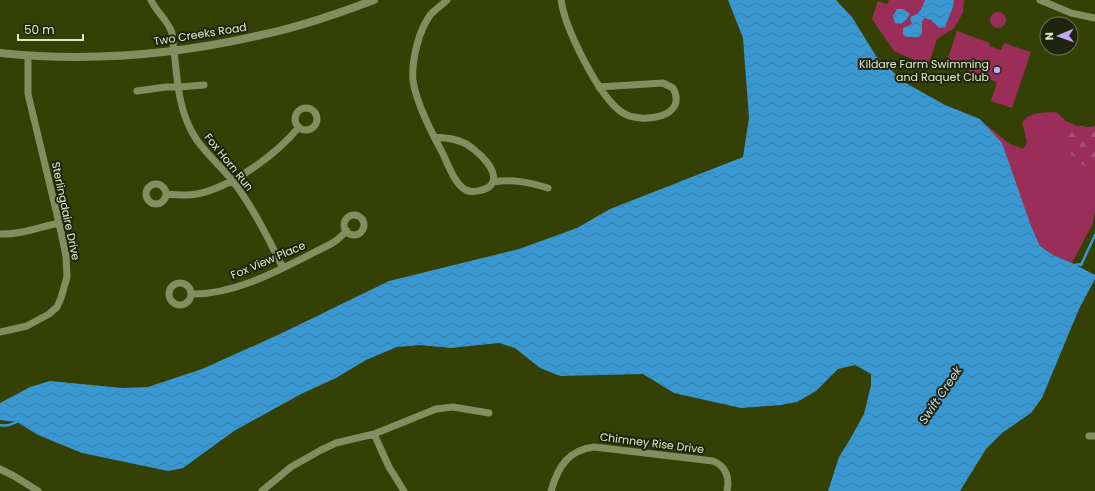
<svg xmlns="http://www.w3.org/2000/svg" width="1095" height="491" viewBox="0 0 1095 491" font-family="Poppins,sans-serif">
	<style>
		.grass { fill: #9a2e59 }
		.forest { fill: url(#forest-firs) }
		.water { fill: url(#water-waves) }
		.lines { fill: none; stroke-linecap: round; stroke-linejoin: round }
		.stream { stroke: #3997d1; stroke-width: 2.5 }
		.minor { stroke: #828e5f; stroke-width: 7 }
		.tertiary { stroke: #828e5f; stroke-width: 8 }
		.poi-dot { fill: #c2a8f2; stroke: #1f240d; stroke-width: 1.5 }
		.labels { text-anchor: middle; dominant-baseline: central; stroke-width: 4; stroke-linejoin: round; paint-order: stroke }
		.street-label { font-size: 11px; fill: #e1e9cc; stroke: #1f240d }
		.poi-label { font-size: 11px; fill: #e1e9cc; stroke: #1f240d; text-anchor: end }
		.water-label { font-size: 12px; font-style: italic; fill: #c2dbee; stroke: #1f240d }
	</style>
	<defs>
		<pattern id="forest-firs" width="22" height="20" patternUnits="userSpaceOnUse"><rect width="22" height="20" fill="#9a2e59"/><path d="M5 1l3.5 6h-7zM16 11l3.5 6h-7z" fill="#a84c70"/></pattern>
		<pattern id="water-waves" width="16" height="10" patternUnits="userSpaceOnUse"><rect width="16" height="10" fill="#3997d1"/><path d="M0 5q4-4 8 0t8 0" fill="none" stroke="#3c7fa5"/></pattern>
	</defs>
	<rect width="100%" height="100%" fill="#354005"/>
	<path class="grass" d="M889,0H964L963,12L959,20L954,28L937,39L928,66L894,51L872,19L878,1L887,4Z
		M990 20a8 8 0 1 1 16 0a8 8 0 1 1-16 0Z
		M957,31L990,43L989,46L1001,50L1004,43L1031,52L1012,108L991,101L997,82L969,72L971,65L967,64L966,67L947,61Z
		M1056,112L1066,121L1077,126L1065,128L1078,163L1095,171V211L1093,223L1072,263L1053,255L1040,246L985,124L1010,144L1023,149L1027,142L1022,123C1029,111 1044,113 1056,112Z"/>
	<path class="forest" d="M1077,126L1089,127L1095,126V171L1078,163L1065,147V127Z"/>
	<path class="water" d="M728,0H836L852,17L876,56L904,82L945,105L980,119L1002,143L1031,226L1040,246L1053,255L1072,263L1095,275V279L1079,309L1042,398L1031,413L1002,433L986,449L960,491H828L839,457L849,441L864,414L871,385V374L855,365L838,369L816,391L797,402L781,405L741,408L674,393L643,374L560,376L540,368L515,348L499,343L451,348L420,345L397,347L366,360L336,378L301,394L234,431L183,468L168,471L82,453L38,435L17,422L0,420V403L30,387L50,381L123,388L148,387L202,369L280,334L389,281L519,249L577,228L610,209L743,157L749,118L743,38Z
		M925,0H953L954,1L953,7L945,27L939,28L931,20L925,18L922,21V33L919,37H906L903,35V28L912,24L910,19L912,16C920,15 922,7 925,0Z
		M897,9H903L910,14L907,19L901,24L895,23L893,16Z"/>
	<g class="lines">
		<path class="stream" d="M1074,265L1082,264
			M1081,265L1095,235
			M0,425C7,427 13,424 18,421"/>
		<path class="minor" d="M151,0C156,12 168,20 172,33C173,39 173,45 174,51C177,76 178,103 189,126C198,147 218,163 232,180C253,207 268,238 283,268
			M561,0C565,28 599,98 623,113C641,124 689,118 673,88L663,83L599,87
			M1040,0L1071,13L1095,18
			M137,91L166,87H179L204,85
			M295 119a11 11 0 1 1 22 0a11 11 0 1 1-22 0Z
			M434,137C445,138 455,138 464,143C475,148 505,174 489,187C483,191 472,193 466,190C455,185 448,164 443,154C432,133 417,105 413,81C412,69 414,56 417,45C420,33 424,23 431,14C436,9 442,5 447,0
			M493,182C514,179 528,182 548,188
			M146 194a10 10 0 1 1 20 0a10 10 0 1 1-20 0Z
			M166,194C176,195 187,196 197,194C232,187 277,154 299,127
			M344 225a10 10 0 1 1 20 0a10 10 0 1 1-20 0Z
			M0,234C20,235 40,227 59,223
			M169 294a11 11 0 1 1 22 0a11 11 0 1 1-22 0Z
			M191,294C239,295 288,265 329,245L337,240L347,231
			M0,332L27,326L49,314L57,307L61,298L67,277L66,256L59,223L28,94V56
			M374,434L389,467L404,491
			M1089,436H1095
			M0,469L14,476L38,491
			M262,491L291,467L321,450L336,443L374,434L436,409L453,407L489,413
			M551,491C558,467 568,450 594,447L713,461C726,466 730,478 727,491"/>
		<path class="tertiary" d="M0,53C87,62 176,55 261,35C300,27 337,14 374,0"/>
	</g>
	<circle class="poi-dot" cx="997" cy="70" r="4"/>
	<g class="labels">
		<g class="street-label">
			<text transform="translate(200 34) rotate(-9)">Two Creeks Road</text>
			<text transform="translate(229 162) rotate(51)">Fox Horn Run</text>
			<text transform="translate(66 211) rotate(78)">Sterlingdaire Drive</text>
			<text transform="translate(268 260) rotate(-23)">Fox View Place</text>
			<text transform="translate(652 443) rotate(7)">Chimney Rise Drive</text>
		</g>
		<g class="poi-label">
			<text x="989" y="64">Kildare Farm Swimming<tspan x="989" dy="13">and Raquet Club</tspan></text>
		</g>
		<g class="water-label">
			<text transform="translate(940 395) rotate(-56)">Swift Creek</text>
		</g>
	</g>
	<g transform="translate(1059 36) rotate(268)"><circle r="19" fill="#1f240d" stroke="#6d7359"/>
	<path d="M0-3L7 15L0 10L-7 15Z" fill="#c2a8f2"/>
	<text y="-6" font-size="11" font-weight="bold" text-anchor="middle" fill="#e1e9cc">N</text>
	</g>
	<path d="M18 34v6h65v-6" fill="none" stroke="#e1e9cc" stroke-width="2"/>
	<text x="24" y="34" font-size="12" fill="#e1e9cc" stroke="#1f240d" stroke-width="3" paint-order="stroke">50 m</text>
</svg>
